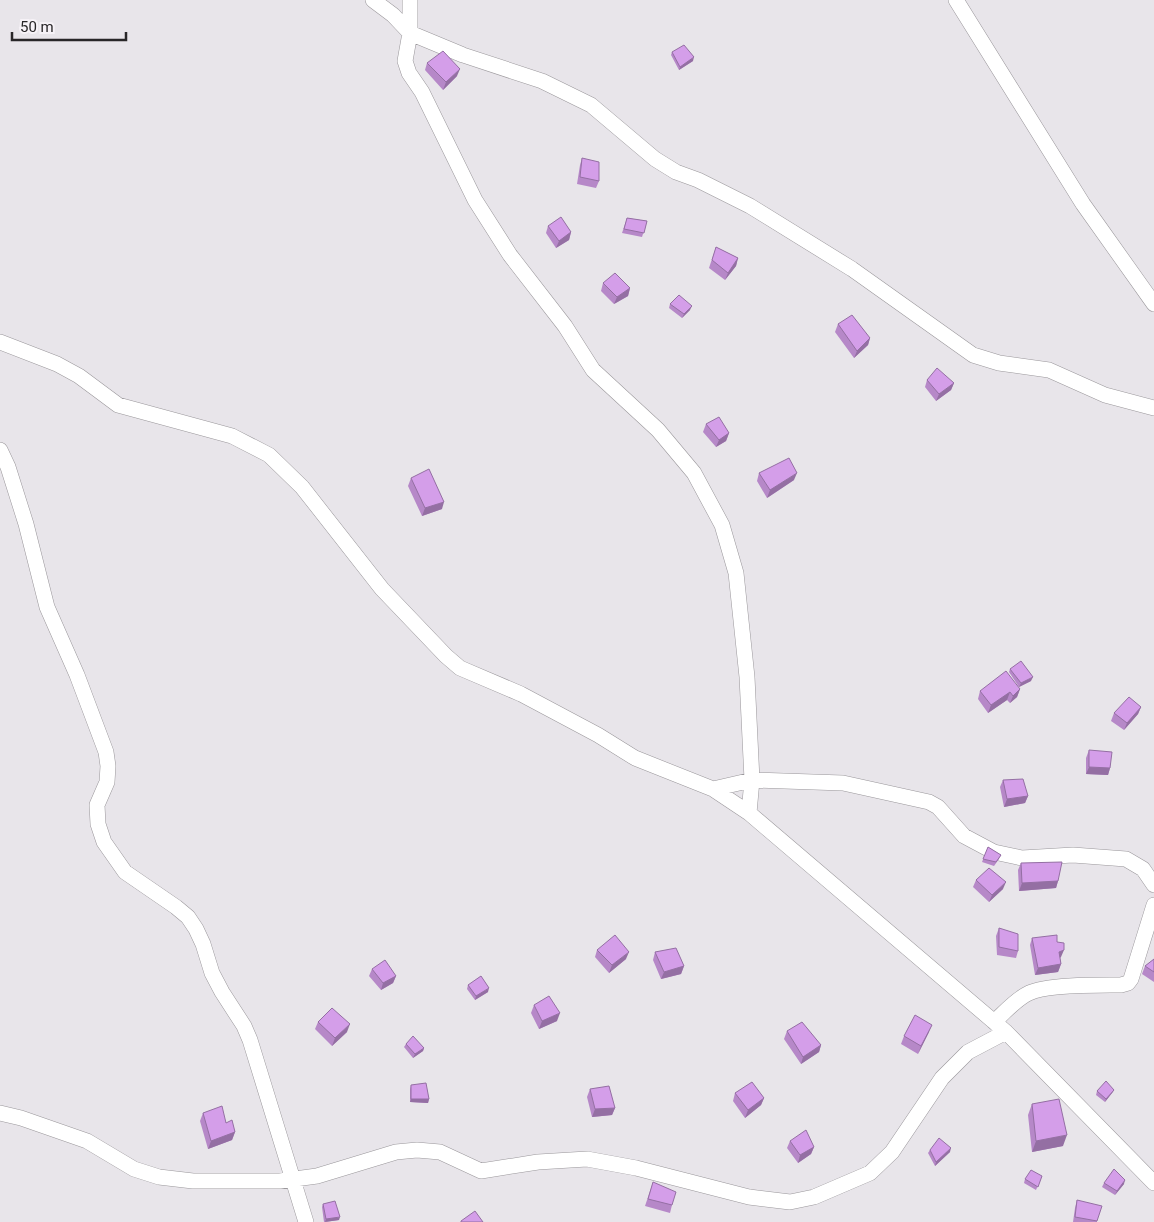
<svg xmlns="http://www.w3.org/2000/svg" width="1154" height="1222" viewBox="0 0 1154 1222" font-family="Roboto,sans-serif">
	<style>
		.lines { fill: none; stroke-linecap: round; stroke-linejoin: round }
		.minor-casing { stroke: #9a979b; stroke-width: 16 }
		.minor { stroke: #fff; stroke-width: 15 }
		.wall { fill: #b688c8 }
		.shaded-wall { fill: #946fa3 }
		.building { fill: #d49ee9; stroke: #946fa3 }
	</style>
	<rect width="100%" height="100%" fill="#e8e5ea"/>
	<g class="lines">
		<defs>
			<path id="minor" d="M373,0L393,15L410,33L463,55L542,81L591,105L655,159L676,172L698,180L750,206L852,269L973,355L999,363L1049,370L1105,395L1154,408
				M410,0V33L405,61L409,73L422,92L475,200L510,255L565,326L593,370L658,430L694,473L722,525L736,573L747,677L752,780L749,813
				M956,0L1083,204L1154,304
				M0,342L57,364L79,376L118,405L232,436L269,455L302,487L382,589L446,656L460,668L521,694L598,735L635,758L713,789L749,813L1006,1032L1154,1183
				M0,450L8,467L26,524L47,607L77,675L106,752L108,766L107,782L97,805L98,824L104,842L125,872L176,907L188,917L196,929L203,944L212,973L222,992L244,1026L250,1040L306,1222
				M713,789L752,780L843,783L929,802L938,807L964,836L994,852L1022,858L1073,855L1126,859L1143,869L1154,885
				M994,1022C1005,1012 1016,999 1029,993C1047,984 1100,985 1121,985L1128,983L1131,979L1154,905
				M0,1113L21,1118L87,1141L134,1169L159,1177L193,1181H280L317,1176L396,1152L417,1150L440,1152L481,1171L538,1162L587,1159L636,1168L749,1197L790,1202L814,1197L870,1173L892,1152L942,1078L968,1052L1006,1032"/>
		</defs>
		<use href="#minor" class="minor-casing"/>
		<use href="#minor" class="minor"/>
	</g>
	<path class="wall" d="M672,52L693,61L679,70L671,55Z
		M427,63L457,76L443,90L425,70Z
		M582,158L599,181L596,188L577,184L580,165Z
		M627,218L647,221L642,237L622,233Z
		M548,226L571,232L569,240L556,248L546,233Z
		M716,247L738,258L736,266L725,280L709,268Z
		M603,283L630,288L628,296L614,304L601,291Z
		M670,304L690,310L682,318L669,308Z
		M838,324L870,338L868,345L854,358L835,332Z
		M927,380L954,383L951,390L936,401L925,387Z
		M706,424L729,433L726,441L716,447L703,432Z
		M759,473L794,480L767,498L757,481Z
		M411,478L442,509L422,516L408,486Z
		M1010,669L1031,681L1019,687L1009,672Z
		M1020,689L1017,697L1010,703L1007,700L988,713L978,699L980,691Z
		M1141,707L1138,714L1124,730L1111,721L1114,713Z
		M1089,750L1110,768L1108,775L1086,774V758Z
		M1003,780L1028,796L1025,803L1004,807L1000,787Z
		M988,847L1001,855L999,859L994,866L982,862Z
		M1021,863L1058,881L1056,888L1019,891L1018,870Z
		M976,880L1003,889L989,902L973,887Z
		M999,928L1018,951L1016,958L997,955L996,936Z
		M1032,938L1057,942L1061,957L1060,958L1061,964L1058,972L1035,975L1030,945Z
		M597,950L626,959L609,973L595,957Z
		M655,952L684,966L681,974L661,979L653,960Z
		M1154,959V982L1142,974L1145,966Z
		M372,969L396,976L393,983L381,990L369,976Z
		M468,985L488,992L475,1000L467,989Z
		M534,1005L557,1021L539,1029L531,1013Z
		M318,1022L347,1032L332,1046L315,1029Z
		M787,1031L821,1045L819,1052L801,1064L784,1039Z
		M929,1032L918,1054L901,1044L904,1036Z
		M406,1044L424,1048L423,1051L413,1058L404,1047Z
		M411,1085L429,1099L428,1103L410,1102V1089Z
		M590,1089L615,1108L612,1115L592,1117L587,1097Z
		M1114,1090L1112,1093L1105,1102L1096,1095L1097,1091Z
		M735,1093L764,1098L761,1105L745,1118L733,1101Z
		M1032,1104L1063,1146L1032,1152L1028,1115Z
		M203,1113L226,1123L235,1132L232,1140L208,1149L200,1121Z
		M790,1141L814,1147L811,1154L798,1163L787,1148Z
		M930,1150L950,1152L935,1166L928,1153Z
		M1042,1176L1036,1190L1024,1183L1025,1179Z
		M653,1182L672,1205L670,1213L645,1206Z
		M1104,1183L1124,1184L1115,1195L1102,1187Z
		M1077,1200L1097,1221V1222H1073L1075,1208Z
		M323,1204L339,1220L324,1222L322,1207Z"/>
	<path class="shaded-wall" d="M694,57L693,61L679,70L680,67Z
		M460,69L457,76L443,90L446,82Z
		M571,232L569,240L556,248L559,241Z
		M738,258L736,266L725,280L728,273Z
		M630,288L628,296L614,304L617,297Z
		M692,306L690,310L682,318L684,314Z
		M870,338L868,345L854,358L857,351Z
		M954,383L951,390L936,401L939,394Z
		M729,433L726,441L716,447L719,440Z
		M797,473L794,480L767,498L770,490Z
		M444,502L442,509L422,516L425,508Z
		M1033,677L1031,681L1019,687L1021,683Z
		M1020,689L1017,697L1010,703L1013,696Z
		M1010,692L1007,700L988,713L991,705Z
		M1141,707L1138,714L1124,730L1127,723Z
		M1089,767L1110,768L1108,775L1086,774Z
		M1028,796L1025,803L1004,807L1007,799Z
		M1058,881L1056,888L1019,891L1022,883Z
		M1006,882L1003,889L989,902L992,895Z
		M1064,950L1061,957L1056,959L1059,952Z
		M629,952L626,959L609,973L612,965Z
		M1061,964L1058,972L1035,975L1038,968Z
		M684,966L681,974L661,979L664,972Z
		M396,976L393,983L381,990L383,983Z
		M489,988L488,992L475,1000L476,996Z
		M560,1013L557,1021L539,1029L542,1021Z
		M350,1024L347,1032L332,1046L335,1038Z
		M932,1025L929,1032L918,1054L921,1046Z
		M821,1045L819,1052L801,1064L803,1057Z
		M424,1048L423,1051L413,1058L415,1054Z
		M1114,1090L1112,1093L1105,1102L1106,1099Z
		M764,1098L761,1105L745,1118L748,1110Z
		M411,1099H429L428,1103L410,1102Z
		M615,1108L612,1115L592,1117L595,1109Z
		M235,1132L232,1140L208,1149L211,1141Z
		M1067,1135L1063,1146L1032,1152L1036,1141Z
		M814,1147L811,1154L798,1163L800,1155Z
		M951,1148L950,1152L935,1166L936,1162Z
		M1125,1180L1124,1184L1115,1195L1117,1191Z
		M340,1217L339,1220L325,1222L326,1219Z"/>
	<path class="building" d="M684,45L694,57L680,67L672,52Z
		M443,51L460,69L446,82L427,63Z
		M582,158L599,162V181L580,177Z
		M561,217L571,232L559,241L548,226Z
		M627,218L647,221L644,233L624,229Z
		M716,247L738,258L728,273L712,260Z
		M615,273L630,288L617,297L603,283Z
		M679,295L692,306L684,314L670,304Z
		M852,315L870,338L857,351L838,324Z
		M937,368L954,383L939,394L927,380Z
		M719,417L729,433L719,440L706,424Z
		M789,458L797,473L770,490L759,473Z
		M429,469L444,502L425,508L411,478Z
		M1021,661L1033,677L1021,683L1010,669Z
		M1006,671L1020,689L1013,696L1010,692L991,705L980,691Z
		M1129,697L1141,707L1127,723L1114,713Z
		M1089,750L1112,752L1110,768L1089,767Z
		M1023,779L1028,796L1007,799L1003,780Z
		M988,847L1001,855L996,862L983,859Z
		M1062,862L1058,881L1022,883L1021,863Z
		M989,868L1006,882L992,895L976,880Z
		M999,928L1018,934V951L999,947Z
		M615,935L629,952L612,965L597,950Z
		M1057,935V942L1064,943V950L1059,952L1061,964L1038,968L1032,938Z
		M676,948L684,966L664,972L655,952Z
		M1154,959V972L1145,966Z
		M385,960L396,976L383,983L372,969Z
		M481,976L489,988L476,996L468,985Z
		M549,996L560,1013L542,1021L534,1005Z
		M332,1008L350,1024L335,1038L318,1022Z
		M915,1015L932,1025L921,1046L904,1036Z
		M802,1022L821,1045L803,1057L787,1031Z
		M413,1036L424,1048L415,1054L406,1044Z
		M1106,1081L1114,1090L1106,1099L1097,1091Z
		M752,1082L764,1098L748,1110L735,1093Z
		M426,1083L429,1099H411V1085Z
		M609,1086L615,1108L595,1109L590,1089Z
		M1059,1099L1067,1135L1036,1141L1032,1104Z
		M222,1106L226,1123L232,1120L235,1132L211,1141L203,1113Z
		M806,1130L814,1147L800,1155L790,1141Z
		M939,1138L951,1148L936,1162L930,1150Z
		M1114,1169L1125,1180L1117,1191L1104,1183Z
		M1031,1170L1042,1176L1038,1187L1025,1179Z
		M653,1182L676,1192L672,1205L648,1199Z
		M1077,1200L1102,1206L1097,1221L1075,1217Z
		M335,1201L340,1217L326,1219L323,1204Z
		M475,1211L483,1222H461V1221Z"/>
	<path d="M12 32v8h114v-8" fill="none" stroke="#282628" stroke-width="2.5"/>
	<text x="20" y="32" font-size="15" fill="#282628" stroke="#f6f2f7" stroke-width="4" paint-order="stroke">50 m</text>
</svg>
